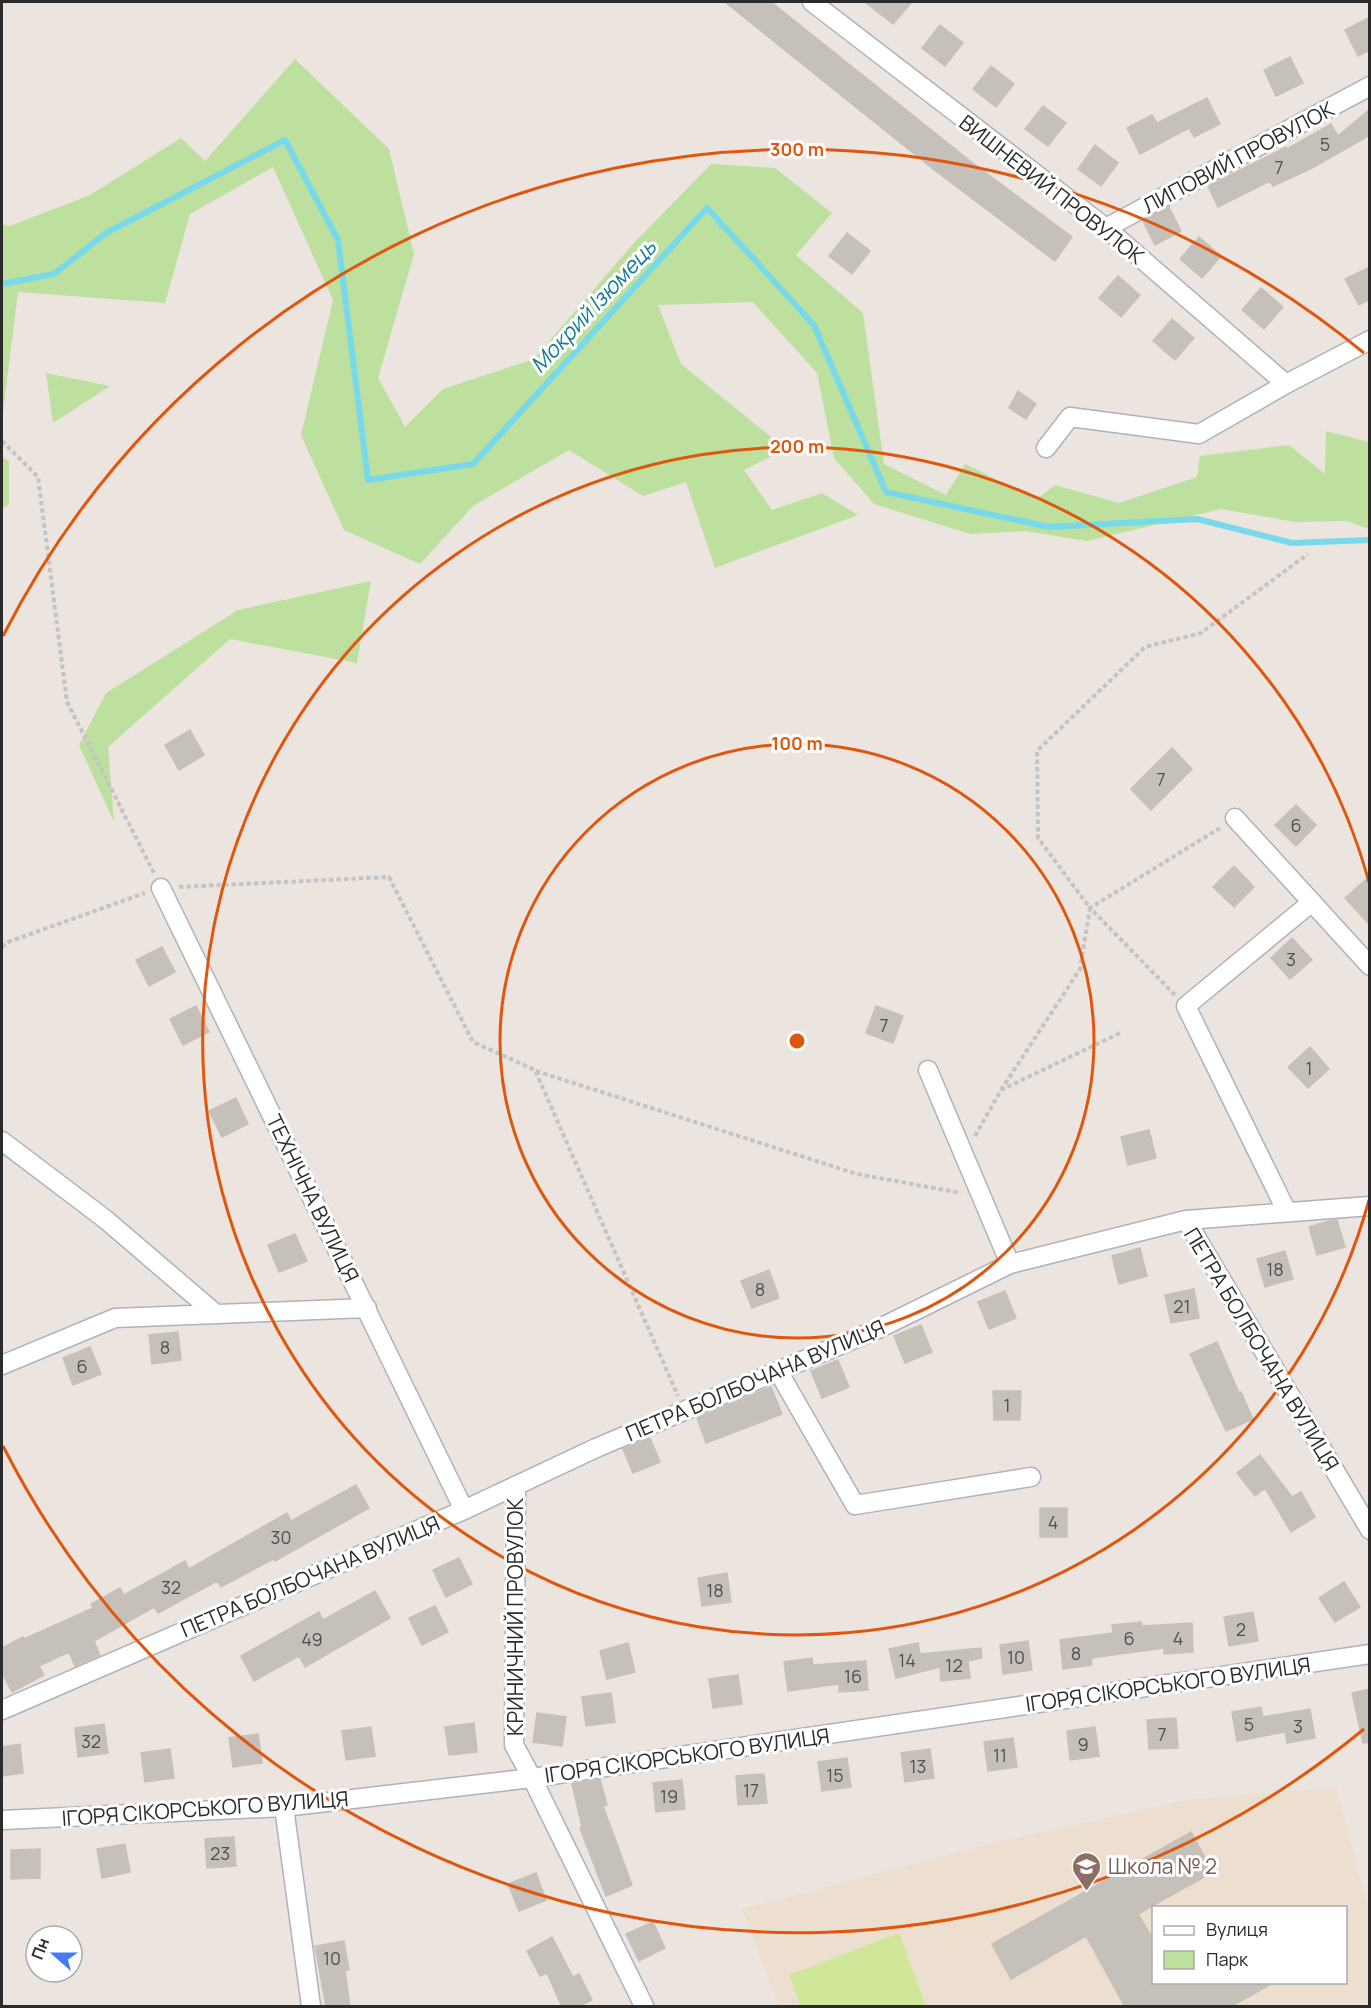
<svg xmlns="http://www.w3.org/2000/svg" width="1371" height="2008" viewBox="0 0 1371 2008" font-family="Manrope,sans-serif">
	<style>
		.education { fill: #eddfcf; fill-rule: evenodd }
		.green { fill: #bde09e }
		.pitch { fill: #d0e79a }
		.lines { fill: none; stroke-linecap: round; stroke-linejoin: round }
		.stream { stroke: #77d9e9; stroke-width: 6 }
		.building { fill: #c5c0ba; stroke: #c8c0b8; stroke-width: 1.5 }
		.street-casing { stroke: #afb2bb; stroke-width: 21 }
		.path { stroke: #c4c4c4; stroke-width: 4; stroke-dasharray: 4.5 3; stroke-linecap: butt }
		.street { stroke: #fff; stroke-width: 18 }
		.ring { fill: none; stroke: #df570e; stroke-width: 3 }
		.labels { text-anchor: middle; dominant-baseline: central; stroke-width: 6; stroke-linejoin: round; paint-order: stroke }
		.number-label { font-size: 18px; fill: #52504f }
		.street-label { font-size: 21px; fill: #2b2b2b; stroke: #fff }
		.education-label { font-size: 21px; fill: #785e54; stroke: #fff; text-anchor: start }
		.water-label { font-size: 22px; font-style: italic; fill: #147a96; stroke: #fff }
		.centre { fill: #df570e; stroke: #fff; stroke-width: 3 }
		.ring-label { font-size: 18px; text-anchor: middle; font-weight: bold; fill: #df570e; stroke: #fff; stroke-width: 6; stroke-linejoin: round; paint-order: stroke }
	</style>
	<rect width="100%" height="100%" fill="#ece4de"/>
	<path class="education" d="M1336,1787L1369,1912V2005L1367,2006H779L742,1909L1000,1841L1192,1799ZM1154,1908H1346V1982H1154Z"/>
	<path class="green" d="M295,59L389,149L414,254L378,378L405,427L443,389L534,359L633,244L711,164L775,168L832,213L796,255L863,313L884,464L946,495L965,464L1037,499L1055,485L1119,503L1197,477L1200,456L1289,445L1325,474L1326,431L1369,442V529L1346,521L1296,522L1221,509L1087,541L1025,531L970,534L874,504L834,458L817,373L753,302L658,305L681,364L786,449L744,470L772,510L822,493L858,515L715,568L686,482L643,496L569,450L473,506L420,564L344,530L301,435L333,300L273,167L190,214L165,303L18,292L2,420V224L10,226L90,195L181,138L205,161Z
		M46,373L110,386L53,423Z
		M2,457L9,461V504L2,509Z
		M371,581L357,663L230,639L108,747L114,822L79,745L106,693L238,610Z"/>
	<path class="pitch" d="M899,1933L926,2006H801L789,1975Z"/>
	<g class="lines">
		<path class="stream" d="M2,284L54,274L106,233L285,140L338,240L368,480L473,464L707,208L814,325L886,492L1049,527L1197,519L1292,543L1370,540"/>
	</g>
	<path class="building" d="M725,2H771L969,160L1072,237L1055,261L933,169Z
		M865,2H912L893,24Z
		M1370,17V50L1358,56L1345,30Z
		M940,25L963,43L945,66L922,48Z
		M1290,57L1303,83L1276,96L1264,70Z
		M991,66L1014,84L996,107L973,89Z
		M1207,98L1220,124L1194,137L1189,128L1140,154L1127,128L1152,115L1157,123Z
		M1043,106L1066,123L1048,146L1025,129Z
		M1370,109V135L1312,168L1273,186L1270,181L1218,207L1208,186L1286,147L1287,149L1331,124L1338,136Z
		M1095,145L1118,163L1101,186L1078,169Z
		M1169,207L1181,231L1155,245L1143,221Z
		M847,233L870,251L852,274L829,256Z
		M1199,237L1221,256L1202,278L1180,259Z
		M1370,267V299L1359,305L1345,279Z
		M1118,276L1140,295L1121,317L1099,298Z
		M1261,288L1283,307L1264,329L1242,310Z
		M1172,319L1194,338L1175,360L1153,341Z
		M1018,391L1036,404L1026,419L1009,408Z
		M190,730L204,755L179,770L165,745Z
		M1172,748L1192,769L1151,810L1131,789Z
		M1296,805L1316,825L1296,846L1275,825Z
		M1234,866L1254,887L1234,907L1213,887Z
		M1370,876V925L1345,898Z
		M1292,938L1312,960L1290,979L1271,958Z
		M162,947L175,972L149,986L136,960Z
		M196,1006L209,1032L183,1045L170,1019Z
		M876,1006L903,1016L893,1043L866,1033Z
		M1310,1047L1329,1069L1308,1088L1288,1067Z
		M236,1098L248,1124L222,1137L209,1111Z
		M1149,1130L1156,1158L1128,1165L1121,1137Z
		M1332,1220H1337L1345,1247L1317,1255L1309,1227Z
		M295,1234L307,1261L279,1272L268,1245Z
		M1140,1248L1147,1276L1119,1284L1112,1256Z
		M1285,1251L1293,1279L1265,1287L1257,1259Z
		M769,1270L779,1298L752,1308L741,1281Z
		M1194,1289L1199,1318L1171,1323L1165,1295Z
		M1005,1291L1016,1318L989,1329L978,1302Z
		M921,1325L932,1352L905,1363L894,1336Z
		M178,1332L181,1360L152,1364L149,1335Z
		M1217,1342L1239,1393L1241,1392L1253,1419L1226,1431L1190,1354Z
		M90,1347L101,1374L73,1385L63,1358Z
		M838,1360L849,1387L822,1398L811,1371Z
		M771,1387L782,1414L706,1443L697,1418Z
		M993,1391H1021L1020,1420H994Z
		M650,1438L660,1462L633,1473L623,1449Z
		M1260,1455L1292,1497L1301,1492L1315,1517L1291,1532L1265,1488L1255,1496L1237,1473Z
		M356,1485L369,1508L275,1561L273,1559L221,1587L217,1581L158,1613L154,1607L94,1641L100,1655L75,1666L69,1652L39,1666L44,1675L12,1692L2,1673V1648L23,1637L24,1639L93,1608L91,1604L120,1588L124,1595L185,1561L189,1569L287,1513L291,1521Z
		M1040,1508H1067V1537H1040Z
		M459,1558L472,1584L446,1597L433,1570Z
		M727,1573L731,1602L702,1606L698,1578Z
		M1344,1582L1360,1607L1335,1622L1319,1598Z
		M375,1591L390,1618L305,1667L299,1656L254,1681L241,1656L319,1612L323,1620Z
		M435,1606L448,1632L422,1645L409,1618Z
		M1253,1612L1258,1641L1229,1646L1224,1617Z
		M1141,1622L1142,1626L1192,1623L1193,1652L1164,1654V1648L1091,1658L1092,1665L1063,1669L1060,1640L1113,1633L1112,1625Z
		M1028,1641L1032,1670L1003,1674L1000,1645Z
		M628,1643L635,1672L607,1679L600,1651Z
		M918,1643L920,1654L981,1648L982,1658L968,1661L970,1678L941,1681L940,1667L896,1678L889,1649Z
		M812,1658L813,1665L866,1661L868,1690L839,1692V1684L788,1691L784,1662Z
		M738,1675L742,1704L713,1708L709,1679Z
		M1370,1689V1742L1363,1743L1352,1693Z
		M611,1693L615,1722L586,1726L582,1697Z
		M1261,1707L1263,1717L1310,1709L1315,1738L1287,1743L1285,1732L1237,1741L1232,1712Z
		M537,1713L566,1717L562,1746L533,1742Z
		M1176,1718L1178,1748L1149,1749L1147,1720Z
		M474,1723L477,1752L449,1755L445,1727Z
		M104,1724L108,1753L78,1757L75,1728Z
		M371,1727L375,1756L346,1760L342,1731Z
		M1095,1727L1099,1756L1070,1760L1067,1731Z
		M258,1734L262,1763L233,1767L229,1738Z
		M1013,1738L1017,1767L988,1771L984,1742Z
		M20,1744L23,1773L2,1776V1747Z
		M170,1749L174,1778L145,1782L141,1753Z
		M930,1749L934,1778L905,1782L901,1753Z
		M847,1758L851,1787L822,1791L818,1762Z
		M764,1774L767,1803L738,1805L736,1776Z
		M600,1779L607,1805L603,1806L632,1885L606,1896L580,1828L582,1827L572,1784Z
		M682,1780L685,1809L656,1812L653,1783Z
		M1191,1832L1213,1872L1138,1914L1154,1941V1983H1273L1230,2007H1125L1086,1936L1011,1979L992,1944Z
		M234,1837L236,1866L207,1868L205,1839Z
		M125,1844L130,1872L102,1878L97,1849Z
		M40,1849V1878L11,1879V1850Z
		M536,1873L546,1900L519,1911L508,1884Z
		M653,1922L665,1948L639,1961L626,1934Z
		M552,1937L573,1977L579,1974L592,2000L578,2007H562L547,1973L540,1976L527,1951Z
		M344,1941L349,1970H345L350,2007H326L315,1946Z"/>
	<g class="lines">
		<defs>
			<path id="street" d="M812,2L1106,228L1286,384L1370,340
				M1106,228L1370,86
				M1046,448L1070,417L1199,434L1286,384
				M1235,818L1370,966
				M161,888L464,1510
				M928,1070L1010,1264
				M2,1141L105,1219L216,1314
				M1287,1212L1186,1006L1312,902
				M1186,1220L1370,1206
				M2,1365L115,1318L367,1308
				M778,1371L855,1505L1031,1477
				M516,1485L514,1745L532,1778L644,2006
				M2,1710L464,1510L596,1448L878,1329L1010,1264L1186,1220L1370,1530
				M284,1807L311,2006
				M2,1820L284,1807L532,1778L1370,1654"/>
		</defs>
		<use href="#street" class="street-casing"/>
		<path class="path" d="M2,441L38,477L67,702L154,873
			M179,887L389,877L473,1042L535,1070L678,1396
			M2,947L8,942L145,893
			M1175,995L1090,908L1220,828
			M536,1071L857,1174L961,1193
			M1001,1090L1080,969L1090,908L1038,838L1037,751L1145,647L1201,633L1308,554
			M975,1136L1001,1090L1122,1032"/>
		<use href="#street" class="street"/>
	</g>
	<g class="ring">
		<circle cx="797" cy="1041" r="297"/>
		<path d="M1369 1200A594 594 0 1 1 1369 882"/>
		<path d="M1364 1729A891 891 0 0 1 3 1446M3 636A891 891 0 0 1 1364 353"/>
	</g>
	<defs>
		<symbol id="school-pin" viewBox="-11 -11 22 30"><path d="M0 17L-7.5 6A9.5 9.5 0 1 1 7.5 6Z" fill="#8d6e63" stroke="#fff"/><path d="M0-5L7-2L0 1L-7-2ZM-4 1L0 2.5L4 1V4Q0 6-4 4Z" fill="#fff"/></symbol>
	</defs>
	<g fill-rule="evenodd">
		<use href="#school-pin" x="1070" y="1850" width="33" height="45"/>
	</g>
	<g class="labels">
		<g class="number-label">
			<text x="1325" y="144">5</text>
			<text x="1279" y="167">7</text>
			<text x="1161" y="779">7</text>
			<text x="1296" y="825">6</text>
			<text x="1291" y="959">3</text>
			<text x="884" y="1025">7</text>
			<text x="1309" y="1068">1</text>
			<text x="1275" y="1269">18</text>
			<text x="760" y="1289">8</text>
			<text x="1182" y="1306">21</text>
			<text x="165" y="1347">8</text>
			<text x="82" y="1366">6</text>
			<text x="1007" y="1405">1</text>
			<text x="1053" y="1522">4</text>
			<text x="281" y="1537">30</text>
			<text x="171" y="1587">32</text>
			<text x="715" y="1590">18</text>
			<text x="1241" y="1629">2</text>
			<text x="1129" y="1638">6</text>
			<text x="1178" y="1638">4</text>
			<text x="312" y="1639">49</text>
			<text x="1076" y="1653">8</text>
			<text x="1016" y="1657">10</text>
			<text x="907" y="1660">14</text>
			<text x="954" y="1665">12</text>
			<text x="853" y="1676">16</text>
			<text x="1249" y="1724">5</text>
			<text x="1298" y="1726">3</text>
			<text x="1162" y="1734">7</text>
			<text x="91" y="1741">32</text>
			<text x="1083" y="1744">9</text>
			<text x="1000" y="1755">11</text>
			<text x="918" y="1766">13</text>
			<text x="835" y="1775">15</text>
			<text x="751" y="1790">17</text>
			<text x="669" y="1796">19</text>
			<text x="220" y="1853">23</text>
			<text x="332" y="1958">10</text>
		</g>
		<g class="street-label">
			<text transform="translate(1238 157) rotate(-28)">ЛИПОВИЙ ПРОВУЛОК</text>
			<text transform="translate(1052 189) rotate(38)">ВИШНЕВИЙ ПРОВУЛОК</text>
			<text transform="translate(313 1198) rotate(64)">ТЕХНІЧНА ВУЛИЦЯ</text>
			<text transform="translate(1262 1349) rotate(59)">ПЕТРА БОЛБОЧАНА ВУЛИЦЯ</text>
			<text transform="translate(755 1380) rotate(-23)">ПЕТРА БОЛБОЧАНА ВУЛИЦЯ</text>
			<text transform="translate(310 1576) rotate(-23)">ПЕТРА БОЛБОЧАНА ВУЛИЦЯ</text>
			<text transform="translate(515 1617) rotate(-90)">КРИНИЧНИЙ ПРОВУЛОК</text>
			<text transform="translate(1168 1684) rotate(-8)">ІГОРЯ СІКОРСЬКОГО ВУЛИЦЯ</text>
			<text transform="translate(687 1755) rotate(-8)">ІГОРЯ СІКОРСЬКОГО ВУЛИЦЯ</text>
			<text transform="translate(205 1808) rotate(-4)">ІГОРЯ СІКОРСЬКОГО ВУЛИЦЯ</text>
		</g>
		<g class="education-label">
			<text x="1108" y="1866">Школа № 2</text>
		</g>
		<g class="water-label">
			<text transform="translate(593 306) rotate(-47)">Мокрий Ізюмець</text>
		</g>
	</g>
	<circle cx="797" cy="1041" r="9" class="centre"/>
	<g class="ring-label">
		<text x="797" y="156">300 m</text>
		<text x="797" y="453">200 m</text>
		<text x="797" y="750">100 m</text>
	</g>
	<rect width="1371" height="2008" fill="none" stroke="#2b2b2b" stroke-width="6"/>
	<rect x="1152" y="1906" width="195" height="78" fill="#ffffff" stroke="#aaaaaa" stroke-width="1.5"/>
	<rect x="1164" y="1926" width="30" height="9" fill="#ffffff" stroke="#aaaaaa" stroke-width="1.5"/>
	<text x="1206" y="1936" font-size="18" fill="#2b2b2b">Вулиця</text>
	<rect x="1164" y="1951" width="30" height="18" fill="#bde09e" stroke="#aaaaaa" stroke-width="1.5"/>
	<text x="1206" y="1966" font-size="18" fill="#2b2b2b">Парк</text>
	<g transform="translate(54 1954) rotate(291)"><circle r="28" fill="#ffffff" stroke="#aaaaaa" stroke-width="1.5"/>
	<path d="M0-4.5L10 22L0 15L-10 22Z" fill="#477cf1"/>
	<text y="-9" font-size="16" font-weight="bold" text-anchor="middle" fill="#2b2b2b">Пн</text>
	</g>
</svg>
